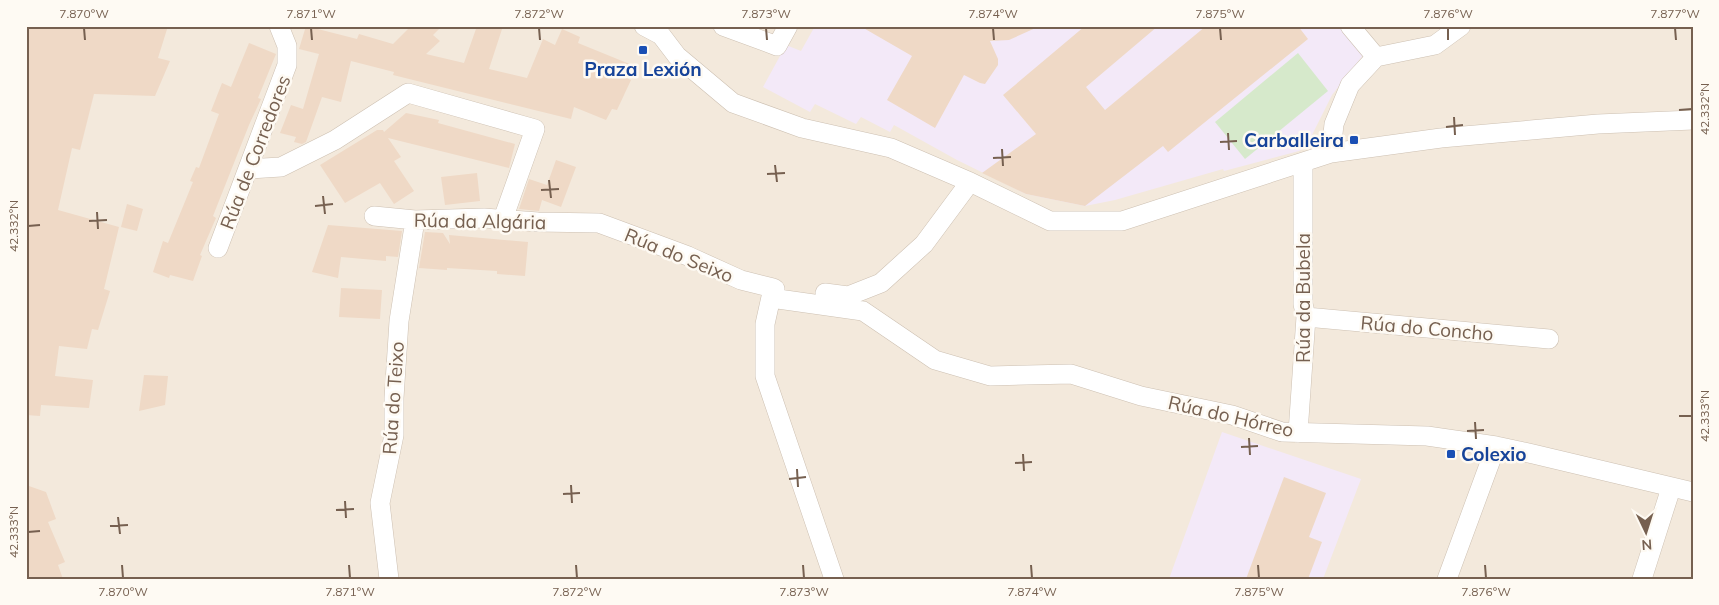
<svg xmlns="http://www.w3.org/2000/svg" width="1719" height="605" viewBox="0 0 1719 605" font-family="Mulish,sans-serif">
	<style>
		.residential { fill: #f3e9dc }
		.education { fill: #f3e9f8 }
		.green { fill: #d6e9cb }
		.building { fill: #efd9c6 }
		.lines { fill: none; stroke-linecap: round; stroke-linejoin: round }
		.minor-casing { stroke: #cdc0b2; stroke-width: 20 }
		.minor { stroke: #fff; stroke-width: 19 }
		.ticks { fill: none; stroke: #766050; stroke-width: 2 }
		.transit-dot { fill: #1a4fb4; stroke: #fefaf3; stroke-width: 2 }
		.labels { text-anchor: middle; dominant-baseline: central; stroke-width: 5; stroke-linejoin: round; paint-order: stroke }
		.transit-label { font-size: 19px; font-weight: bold; fill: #164399; stroke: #fefaf3 }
		.street-label { font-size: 19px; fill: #766050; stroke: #fefaf3 }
		.neatline { fill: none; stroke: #766050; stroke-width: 2 }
		.ticks-label { font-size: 12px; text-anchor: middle; fill: #766050 }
	</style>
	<rect width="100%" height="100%" fill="#fbf7ed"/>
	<path class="residential" d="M26,26H1693V579H26Z"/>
	<path class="education" d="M815,26H1341L1364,54L1332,95L1306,147L1299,151L1224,171L1223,169L1115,200L1085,206L1026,194L957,160L894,125L890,132L861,117L856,124L815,104L810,112L763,87L786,45L801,51Z
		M1222,432L1361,479L1323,579H1169Z"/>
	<path class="green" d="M1298,53L1328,91L1245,159L1215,122Z"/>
	<path class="building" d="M26,26H168L158,58L170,61L155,96L94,94L80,150L72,148L58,210L119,227L104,289L110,291L98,330L92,329L87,349L59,346L55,376L93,380L89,408L41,405L40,416L26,415Z
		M306,26L357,39L359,34L393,44L411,26H442L433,35L440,41L426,54L464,63L477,26H503L489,69L527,78L543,39L555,45L562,29L580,37L578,43L632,65L626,78L631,80L617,110L612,109L606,120L574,107L571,119L393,75L394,72L351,61L341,102L322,97L306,142L302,144L294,142L296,137L280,133L291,105L303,109L319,54L299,49Z
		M860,26H1040L1009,40L990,41L998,59V65L985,84L980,83L964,75L935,128L887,100L912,56Z
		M1085,26H1158L1086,87L1105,110L1206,26H1298L1308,39L1168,152L1163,146L1085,206L1026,194L982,173L1036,134L1003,95Z
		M249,43L276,54L258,98L261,99L249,125L213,216L216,218L200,255L202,256L193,281L170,275L169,278L153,272L163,241L168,243L193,182L190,181L196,167L199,168L219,114L211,111L222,83L231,87Z
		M406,113L439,120L438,123L515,144L509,168L388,138L401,157L394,161L414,191L394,204L380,183L345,203L320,165L377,130H383L384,132Z
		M556,160L576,167L561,207L542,200L539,211L519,209L529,179L547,185Z
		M477,173L480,201L445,205L441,177Z
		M127,204L143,209L137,231L121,227Z
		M328,225L402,231L398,257L386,256V261L341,257L338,278L312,272Z
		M425,232L443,233L450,244L449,235L528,242L525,276L497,274V271L447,268V270L419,268Z
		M341,288L382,290L380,319L339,317Z
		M144,375L168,376L165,405L139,411Z
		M1284,477L1326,493L1309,537L1322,542L1308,579H1246Z
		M26,485L46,492L56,519L48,522L65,562L58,565L63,579H26Z"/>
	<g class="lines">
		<defs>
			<path id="minor" d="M644,26L661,35L677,56L733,103L802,128L891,148L970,182L1050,221H1122L1331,153L1441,138L1598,124L1693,120
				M723,26L777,46L788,26
				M1350,26L1376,57
				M1331,153L1334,124L1350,85L1376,57L1435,45L1461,26
				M248,169L281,167L335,140L408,93L535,129L503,219
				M374,216L415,220L484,218L538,222L599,223L688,256L741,280L773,288
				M218,248L287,65V46L279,26
				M775,289L773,288L765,324V376L834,579
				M825,293L848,296L881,283L924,244L970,182
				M771,298L863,311L935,360L990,376L1071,374L1141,396L1232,415L1282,432L1427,436L1496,446L1533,454L1693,492
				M1306,317L1549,339
				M1298,433L1306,317L1303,304V163
				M389,579L380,503L394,435V398L399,321L415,220
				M1447,579L1496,446
				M1642,579L1671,488"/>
		</defs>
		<use href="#minor" class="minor-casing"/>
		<use href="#minor" class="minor"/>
	</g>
	<path class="ticks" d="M84,28L85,40M311,28L312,40M539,28L540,40M766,28L767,40M993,28L994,40M1220,28L1221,40M1448,28V40M1675,28L1676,40M1679,110L1692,109M1454,117L1455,135M1446,127L1463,125M1228,133L1229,150M1220,142L1237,141M1002,149L1003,166M993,158L1011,157M775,165L777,182M767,174L785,173M549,180L551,198M541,190L559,189M323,196L325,214M315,206L333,204M97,212L98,229M89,221L107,220M28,226L40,225M1679,416H1692M1475,422L1476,439M1467,431L1484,430M1249,438L1250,455M1241,447L1258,446M1023,454L1024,471M1015,463L1032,462M797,469L798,487M789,479L806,477M571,485L572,503M563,494L580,493M345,501L346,518M336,510L354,509M118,517L120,534M110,526L128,525M28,532L40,531M122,565L123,578M349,565L350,578M576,565L577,578M803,565L804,578M1031,565L1032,578M1258,565L1259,578M1485,565L1486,578"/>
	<g class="transit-dot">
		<rect x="638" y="45" width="10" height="10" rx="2.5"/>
		<rect x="1349" y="135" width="10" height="10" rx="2.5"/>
		<rect x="1446" y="449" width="10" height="10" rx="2.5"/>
	</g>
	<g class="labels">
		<g class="transit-label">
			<text x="643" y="69">Praza Lexión</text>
			<text x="1344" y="140" text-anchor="end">Carballeira</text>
			<text x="1461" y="454" text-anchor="start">Colexio</text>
		</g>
		<g class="street-label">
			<text transform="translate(255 152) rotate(-69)">Rúa de Corredores</text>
			<text transform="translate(480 221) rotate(1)">Rúa da Algária</text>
			<text transform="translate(679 255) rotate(22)">Rúa do Seixo</text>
			<text transform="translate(1303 298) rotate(-90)">Rúa da Bubela</text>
			<text transform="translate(1427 328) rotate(5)">Rúa do Concho</text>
			<text transform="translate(393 398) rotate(-86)">Rúa do Teixo</text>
			<text transform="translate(1231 416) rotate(13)">Rúa do Hórreo</text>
		</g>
	</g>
	<rect width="1719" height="605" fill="none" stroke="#fefaf3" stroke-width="55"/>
	<g transform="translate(1646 532) rotate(176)" stroke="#fefaf3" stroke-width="4" paint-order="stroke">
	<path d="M0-4L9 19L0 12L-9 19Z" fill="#766050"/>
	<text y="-8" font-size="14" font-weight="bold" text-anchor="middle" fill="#766050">N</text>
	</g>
	<rect x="28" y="28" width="1664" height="550" class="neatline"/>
	<g class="ticks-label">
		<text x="84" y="18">7.870°W</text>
		<text x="311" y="18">7.871°W</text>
		<text x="539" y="18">7.872°W</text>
		<text x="766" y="18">7.873°W</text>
		<text x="993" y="18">7.874°W</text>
		<text x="1220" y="18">7.875°W</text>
		<text x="1448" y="18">7.876°W</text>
		<text x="1675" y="18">7.877°W</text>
		<text transform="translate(1705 109) rotate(-90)" y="4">42.332°N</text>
		<text transform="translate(14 226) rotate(-90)" y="4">42.332°N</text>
		<text transform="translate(1705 416) rotate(-90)" y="4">42.333°N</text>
		<text transform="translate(14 532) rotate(-90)" y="4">42.333°N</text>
		<text x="123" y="596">7.870°W</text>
		<text x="350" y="596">7.871°W</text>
		<text x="577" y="596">7.872°W</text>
		<text x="804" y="596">7.873°W</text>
		<text x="1032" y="596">7.874°W</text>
		<text x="1259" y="596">7.875°W</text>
		<text x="1486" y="596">7.876°W</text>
	</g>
</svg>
